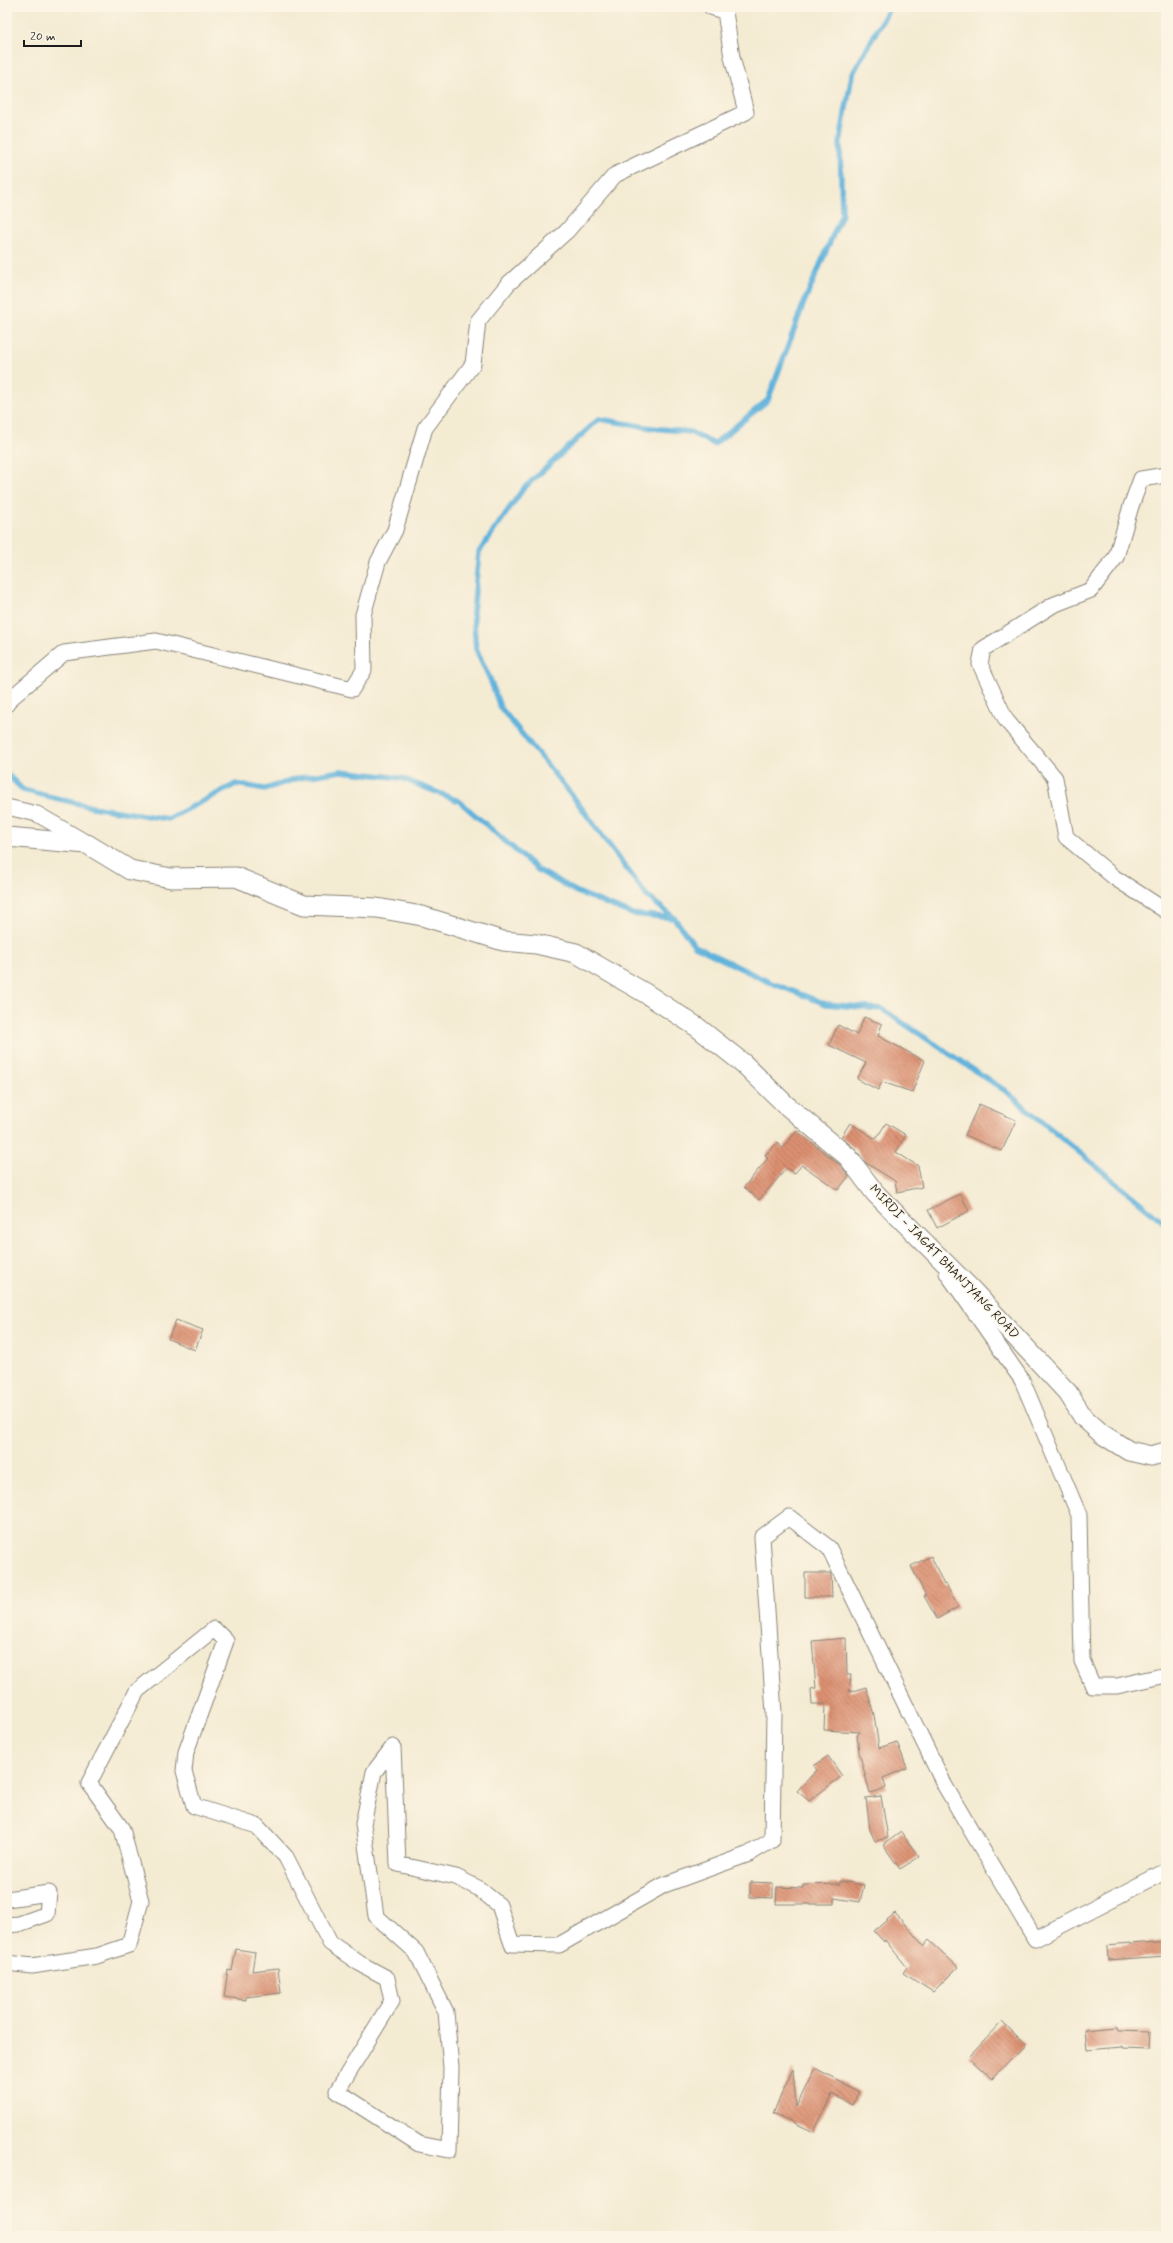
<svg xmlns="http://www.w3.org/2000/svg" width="1173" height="2243" viewBox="0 0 1173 2243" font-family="Mynerve,sans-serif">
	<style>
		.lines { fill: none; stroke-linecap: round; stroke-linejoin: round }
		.stream { stroke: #60b2db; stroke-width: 5.5 }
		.building { fill: url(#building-back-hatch) }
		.minor-casing { stroke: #888478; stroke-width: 17 }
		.tertiary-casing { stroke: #888478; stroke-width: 21 }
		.minor { stroke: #fff; stroke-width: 15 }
		.tertiary { stroke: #fff; stroke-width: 19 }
		.labels { text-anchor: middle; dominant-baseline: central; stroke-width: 3; stroke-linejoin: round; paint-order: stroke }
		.street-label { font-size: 13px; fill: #1c1c1c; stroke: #fcf5e5 }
	</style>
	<defs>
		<pattern id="building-back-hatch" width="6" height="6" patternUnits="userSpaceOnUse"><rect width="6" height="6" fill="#dc9071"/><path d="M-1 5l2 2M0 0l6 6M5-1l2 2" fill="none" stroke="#b2755c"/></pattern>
	</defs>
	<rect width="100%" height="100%" fill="#fcf5e5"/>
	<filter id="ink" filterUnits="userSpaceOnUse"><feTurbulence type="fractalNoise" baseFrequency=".025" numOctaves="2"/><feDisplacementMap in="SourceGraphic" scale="8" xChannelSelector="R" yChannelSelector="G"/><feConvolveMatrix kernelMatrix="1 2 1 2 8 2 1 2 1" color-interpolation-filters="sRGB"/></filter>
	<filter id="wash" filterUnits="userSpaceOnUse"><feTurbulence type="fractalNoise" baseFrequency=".012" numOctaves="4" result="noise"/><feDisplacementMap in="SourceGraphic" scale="16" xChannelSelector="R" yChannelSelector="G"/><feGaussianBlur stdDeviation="0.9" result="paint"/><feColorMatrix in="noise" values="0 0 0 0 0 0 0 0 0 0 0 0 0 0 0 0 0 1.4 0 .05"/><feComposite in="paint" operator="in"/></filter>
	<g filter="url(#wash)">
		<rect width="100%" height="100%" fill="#f4ebd3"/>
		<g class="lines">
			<path class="stream" d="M890,7L852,75L840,142L842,214L803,305L768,400L714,444L690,432L652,428L599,419L523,489L479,552L473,612L476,649L490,679L500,707L574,798L647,896L674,918L695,946L769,982L826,1004L882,1009L1004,1090L1166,1224
				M7,774L23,790L92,807L168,819L236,784L265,789L299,778L341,771L401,778L459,801L538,870L577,892L632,914L674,918"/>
		</g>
		<g id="blocks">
			<path class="building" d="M864,1017L882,1024L878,1036L925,1061L912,1092L882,1082L878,1090L857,1079L866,1063L829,1045L838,1025L857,1035Z
				M979,1104L1016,1120L1002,1151L965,1135Z
				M850,1123L876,1139L886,1123L906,1135L896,1152L918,1166L922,1187L897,1192L895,1181L866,1163L855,1149L841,1137Z
				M797,1131L840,1165L849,1176L838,1190L802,1165L794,1174L787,1168L759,1200L744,1187L768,1158L765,1155L777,1143L783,1148Z
				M960,1194L969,1211L937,1228L928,1210Z
				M176,1320L203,1330L195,1350L168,1339Z
				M931,1556L944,1585L946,1584L958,1607L937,1619L924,1596H926L911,1566Z
				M805,1573H831L832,1597H805Z
				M846,1638L847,1675H851L849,1692L866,1687L874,1715L879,1748L897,1742L907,1768L883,1778L886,1788L870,1793L859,1752L857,1735L860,1732L824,1730L825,1704H812L811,1689L816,1688L812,1641Z
				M828,1756L842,1776L809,1801L797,1791L817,1770L814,1766Z
				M881,1796L888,1838L875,1841L870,1830L866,1798Z
				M901,1832L919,1857L900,1869L883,1845Z
				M840,1881L864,1885L860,1902L834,1898V1904H776L777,1887L803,1888V1885L840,1884Z
				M750,1882L773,1883V1898L750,1897Z
				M895,1913L924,1946L929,1940L958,1967L933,1992L903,1973L907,1967L885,1940L884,1942L874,1931Z
				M1166,1941V1956L1108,1960L1107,1946Z
				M236,1949L255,1952L252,1971L278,1968L281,1993L246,1997V2000L224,1997L228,1970L232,1971Z
				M1002,2022L1025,2045L993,2079L969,2057Z
				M1118,2027L1119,2030L1150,2031L1149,2050L1122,2049V2047L1087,2050L1085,2030Z
				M815,2068L860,2092L852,2105L832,2094L814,2132L773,2113L793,2069L796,2107Z"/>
		</g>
	</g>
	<g filter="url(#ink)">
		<use href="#blocks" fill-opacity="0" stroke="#888478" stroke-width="1"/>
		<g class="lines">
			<defs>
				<path id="minor" d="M1166,475L1141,479L1131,506L1116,557L1091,590L1053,605L983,649L980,664L1006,720L1055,778L1066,837L1115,878L1166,911
					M7,704L10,699L64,653L156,641L352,689L364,670L363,615L378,562L395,530L425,428L473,364L478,321L508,284L567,231L615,175L746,112L732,57L725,12L711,7
					M7,807L37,814L87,843
					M947,1273L1022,1380L1079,1515L1082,1661L1093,1686H1117L1166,1675
					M7,1899L49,1893L47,1914L19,1924L7,1925
					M7,1963L32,1966L97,1956L129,1945L141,1901L122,1829L89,1783L137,1691L214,1629L226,1641L186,1752L184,1771L194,1806L257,1826L286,1857L330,1943L359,1963L387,1978L392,2001L337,2091L419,2144L449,2150L451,2067L446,2012L416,1952L376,1916L363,1824L374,1772L393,1747L398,1864L456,1877L478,1888L499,1905L512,1944L559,1945L664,1885L749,1854L772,1840L774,1713L762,1537L789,1517L829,1548L945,1786L1035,1939L1166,1871"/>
				<path id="tertiary" d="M7,837L87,844L130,870L171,878L236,877L304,905L377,908L422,916L503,941L536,944L576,953L645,993L697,1027L744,1064L786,1105L848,1157L875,1193L971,1289L1068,1393L1083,1417L1102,1434L1129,1451L1151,1456L1166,1452"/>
			</defs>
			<use href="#minor" class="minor-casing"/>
			<use href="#tertiary" class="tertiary-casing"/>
			<use href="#minor" class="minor"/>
			<use href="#tertiary" class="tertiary"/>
		</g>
	</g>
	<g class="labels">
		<g class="street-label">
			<text transform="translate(944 1262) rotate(46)">MIRDI - JAGAT BHANJYANG ROAD</text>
		</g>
	</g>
	<rect width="1173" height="2243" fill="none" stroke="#fcf5e5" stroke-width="24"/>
	<path d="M24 40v6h57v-6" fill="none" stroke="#1c1c1c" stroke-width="2"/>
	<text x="30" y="40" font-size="12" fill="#1c1c1c" stroke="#fcf5e5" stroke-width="3" paint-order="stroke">20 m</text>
</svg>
